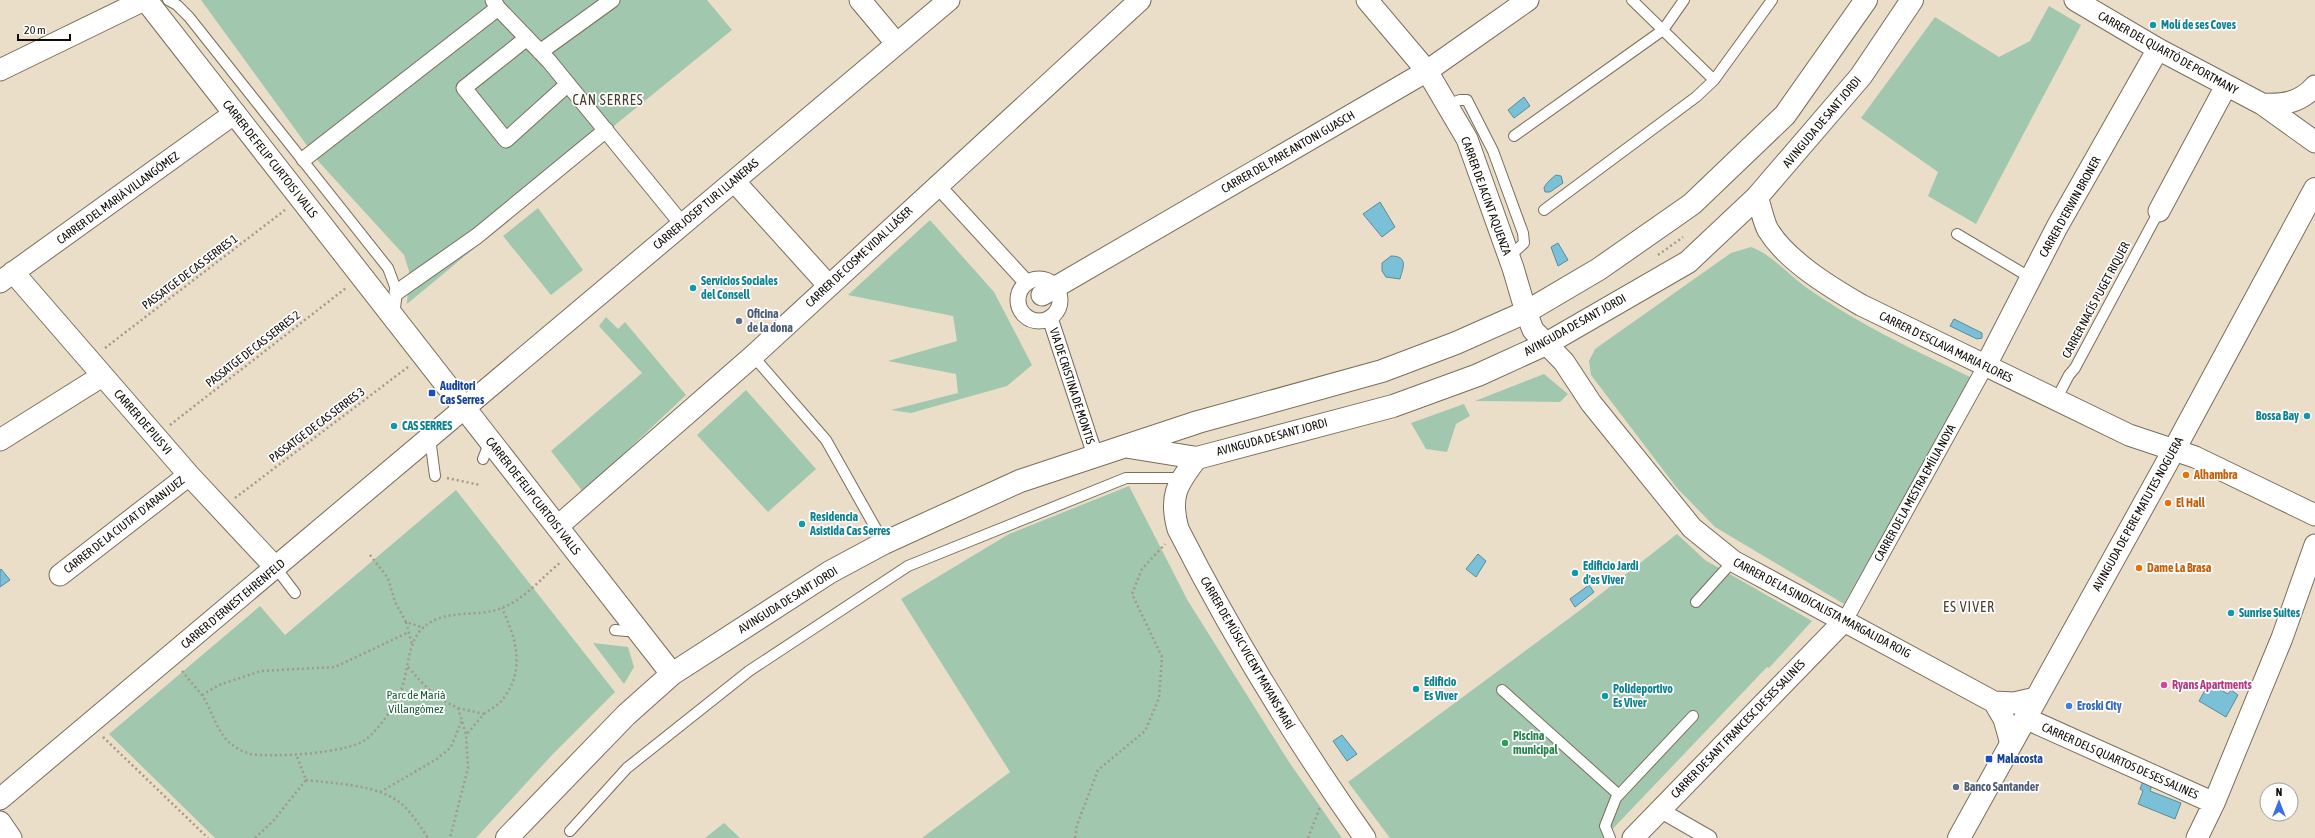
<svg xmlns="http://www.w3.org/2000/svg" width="2315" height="838" viewBox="0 0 2315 838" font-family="'Asap Condensed',sans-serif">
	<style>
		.green { fill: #a1c7ae }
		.water { fill: #7ac1d8; stroke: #5a8a99 }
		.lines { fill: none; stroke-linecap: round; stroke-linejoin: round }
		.service-casing { stroke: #796e5b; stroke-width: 12 }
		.pedestrian-casing { stroke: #796e5b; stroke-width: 17 }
		.minor-casing { stroke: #796e5b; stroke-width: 23 }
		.tertiary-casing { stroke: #796e5b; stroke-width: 24 }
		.path { stroke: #a39989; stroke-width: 2.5; stroke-dasharray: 2 3; stroke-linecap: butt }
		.service { stroke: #fff; stroke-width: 10 }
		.pedestrian { stroke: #fff; stroke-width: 15 }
		.minor { stroke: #fff; stroke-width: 21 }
		.tertiary { stroke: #fff; stroke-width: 22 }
		.culture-dot { fill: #0f9aa8; stroke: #fff; stroke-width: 1.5 }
		.service-dot { fill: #5c6f8a; stroke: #fff; stroke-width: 1.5 }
		.transit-dot { fill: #1a4fb4; stroke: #fff; stroke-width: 1.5 }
		.food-dot { fill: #e8710a; stroke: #fff; stroke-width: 1.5 }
		.hotel-dot { fill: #d1479c; stroke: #fff; stroke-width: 1.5 }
		.shop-dot { fill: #3f7fe0; stroke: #fff; stroke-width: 1.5 }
		.leisure-dot { fill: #2e9e5b; stroke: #fff; stroke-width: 1.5 }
		.labels { text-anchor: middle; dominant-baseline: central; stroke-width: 3.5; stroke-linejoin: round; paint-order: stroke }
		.culture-label { font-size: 12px; font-weight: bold; fill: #0d838f; stroke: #fff; text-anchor: start }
		.street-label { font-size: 12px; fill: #0f0b05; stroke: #fff }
		.service-label { font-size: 12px; font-weight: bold; fill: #4e5e75; stroke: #fff; text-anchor: start }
		.transit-label { font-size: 12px; font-weight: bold; fill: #164399; stroke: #fff; text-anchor: start }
		.food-label { font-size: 12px; font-weight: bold; fill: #c56008; stroke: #fff; text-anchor: start }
		.hotel-label { font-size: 12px; font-weight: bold; fill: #b23c85; stroke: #fff; text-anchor: start }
		.park-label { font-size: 12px; fill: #175937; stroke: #fff }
		.shop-label { font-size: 12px; font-weight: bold; fill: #366cbe; stroke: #fff; text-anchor: start }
		.leisure-label { font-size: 12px; font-weight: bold; fill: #27864d; stroke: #fff; text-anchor: start }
		.quarter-label { font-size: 14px; letter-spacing: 1px; fill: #463c2b; stroke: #fff }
	</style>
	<rect width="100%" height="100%" fill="#ebdec9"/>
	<path class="green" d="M201,0H707L732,30L615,125L601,143L407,304L409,271L404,255L319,162Z
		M2049,6L2081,25L1976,224L1928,196L1938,172L1861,118L1935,17L1999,57L2030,41Z
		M538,208L583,270L551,295L503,236Z
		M930,220L994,292L1032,365L1007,386L911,413L891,410L958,393L956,374L888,361L957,341L953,316L848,295Z
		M1751,247C1773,255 1788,275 1807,288C1858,324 1916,351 1972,378L1844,604L1715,527L1677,488L1591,375L1589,361L1595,349L1731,253Z
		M606,317L618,329L625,322L686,395L583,492L551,451L642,373L599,326Z
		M1544,374L1568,394L1560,402L1475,401Z
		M746,390L816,469L768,512L697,435Z
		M1464,404L1470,416L1456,424L1447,452L1426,449L1411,423Z
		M1129,486L1188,601L1289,762L1342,838H922L1010,772L901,599L1009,534Z
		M456,490L615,692L552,755L476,838H215L109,734L260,606L285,635Z
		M1677,534L1705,560L1812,621L1769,668L1767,667L1604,838H1390L1348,782L1579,611Z
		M593,643L628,647L634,667L624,684Z
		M724,823L740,838H705Z"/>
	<path class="water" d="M1524,97L1530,106L1514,118L1508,110Z
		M1556,175L1561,176L1563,183L1550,192H1545L1544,188C1546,183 1552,178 1556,175Z
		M1380,202L1395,227L1382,237L1363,214Z
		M1558,243L1568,260L1558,266L1551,247Z
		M1391,256C1410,256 1402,270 1400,279L1386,277L1382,271V263Z
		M1954,319L1982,333V338L1977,339L1950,326Z
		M1478,554L1486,561L1476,577L1466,569Z
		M1,569L10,580L0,587V570Z
		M1589,585L1594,592L1575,607L1570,599Z
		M2209,683L2228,694L2231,690L2238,695L2226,717L2199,701Z
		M1342,735L1357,754L1347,761L1333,741Z
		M2143,781L2152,785L2150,791L2181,803L2175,819L2138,804L2143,791L2140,789Z"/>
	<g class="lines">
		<defs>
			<path id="service" d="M168,0L177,5L189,17L388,268L397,292L394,316
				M1632,0L1714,80L1772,0
				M1447,105L1460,100H1467L1493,151L1523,233L1524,243L1509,257
				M1514,136L1663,30L1684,0
				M1544,210L1696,97L1714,80
				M1957,234L2031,278
				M753,356L826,440L884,543
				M2056,400L2069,375L2075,368L2159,211
				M430,438L435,476
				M483,459L490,441
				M276,568L295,593
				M1696,602L1733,561
				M615,630L627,631L636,628
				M1502,690L1619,795
				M570,831L627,768L749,671L908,566L1126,478H1182
				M1610,838L1605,826L1616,798L1693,716"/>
			<path id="pedestrian" d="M498,8L549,61L682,224
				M527,38L464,88L506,140L568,84
				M540,52L612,0
				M304,159L498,8L493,0
				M937,185L1027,283
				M1018 300a21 21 0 1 1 42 0a21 21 0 1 1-42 0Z
				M397,292L477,236L606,130
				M1050,318L1095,455
				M1845,620L1985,367
				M1660,810L1709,838"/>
			<path id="minor" d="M860,0L896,43
				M1367,0L1427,71L1467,139L1513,268L1526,312L1533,330L1564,362L1591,403L1692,528L1733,561L1994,702L2014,703L2036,698
				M2075,0L2158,49L2262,104L2315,142
				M0,70L144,0
				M2262,104C2283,105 2300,103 2315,86
				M734,181L829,286
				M1757,197C1761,207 1763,221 1768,230C1787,261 1830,287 1861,305L2129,435L2195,457L2315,515
				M2159,211L2226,86
				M13,272L189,475L276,568
				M0,282L235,113
				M1042,295L1427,71L1528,0
				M1985,367L2057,227L2158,49
				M0,440L102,376
				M1197,458C1177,484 1169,496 1178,529C1233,637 1295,739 1365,838
				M557,527L753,356L1140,0
				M60,575L189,475
				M1994,702L2004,719L2011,744
				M2025,718L2214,803
				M0,799L949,0
				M0,822L11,838
				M1633,838L1845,620
				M2197,838L2214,803L2282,638L2315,545"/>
			<path id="tertiary" d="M146,0L672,674
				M1129,447L1197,458L1393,406L1478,375L1546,344L1688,262L1757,197L1861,76L1912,0
				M507,838L626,715L672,674L830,572L884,543L1020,481L1198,422L1382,371L1456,343L1526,312L1599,269L1692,204L1785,115L1866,0
				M1959,838L2174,450L2315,189"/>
		</defs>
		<use href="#service" class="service-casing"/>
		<use href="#pedestrian" class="pedestrian-casing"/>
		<use href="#minor" class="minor-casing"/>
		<use href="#tertiary" class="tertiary-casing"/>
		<path class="path" d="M1658,255L1683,237
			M105,348L285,210
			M170,425L346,288
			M447,478L480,485
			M235,498L408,367
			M370,555L388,578L395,602L406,622L424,628
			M406,622L412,644
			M408,667C425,686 434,697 458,708L466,734L468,768L450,838
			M182,671C188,679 195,686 201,694C212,709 216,731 230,743C236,748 244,753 252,754C273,758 348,753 365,740C377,731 387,716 395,703C409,682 405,650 419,632C442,605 477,620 504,607C526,598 543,576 561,562
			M202,695L219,685L261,671L335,667L409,632
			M458,708L484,714L467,734
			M484,714C490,709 499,705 503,699C526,669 516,639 502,608
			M103,737L208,838
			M306,780C337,784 380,784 404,806C413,815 421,827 428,838
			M380,792L437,759L451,747L462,720
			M255,838L273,821L306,780L296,754
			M1075,838L1077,825L1098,770L1145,731L1159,698L1162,657L1132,594L1142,569L1165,544
			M1308,838L1320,807"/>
		<use href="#service" class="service"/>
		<use href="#pedestrian" class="pedestrian"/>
		<use href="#minor" class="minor"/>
		<use href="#tertiary" class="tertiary"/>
	</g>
	<g class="culture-dot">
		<circle cx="2153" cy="25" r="4"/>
		<circle cx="693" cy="288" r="4"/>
		<circle cx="2307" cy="416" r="4"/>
		<circle cx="394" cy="426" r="4"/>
		<circle cx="802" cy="524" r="4"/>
		<circle cx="1575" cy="573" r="4"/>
		<circle cx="2231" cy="613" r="4"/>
		<circle cx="1416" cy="689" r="4"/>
		<circle cx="1605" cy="696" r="4"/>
	</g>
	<g class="service-dot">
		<circle cx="739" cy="321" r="4"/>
		<circle cx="1956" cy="787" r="4"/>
	</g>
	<g class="transit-dot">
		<rect x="428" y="389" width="8" height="8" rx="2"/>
		<rect x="1985" y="755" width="8" height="8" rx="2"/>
	</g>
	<g class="food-dot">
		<circle cx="2186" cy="475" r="4"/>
		<circle cx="2168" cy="503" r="4"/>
		<circle cx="2139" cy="568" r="4"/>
	</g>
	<circle class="hotel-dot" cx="2164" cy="685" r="4"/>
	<circle class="shop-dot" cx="2069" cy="706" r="4"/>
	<circle class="leisure-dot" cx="1505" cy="743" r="4"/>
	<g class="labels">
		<g class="culture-label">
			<text x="2161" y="25">Molí de ses Coves</text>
			<text x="701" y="281">Servicios Sociales<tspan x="701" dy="14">del Consell</tspan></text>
			<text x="2299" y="416" text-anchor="end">Bossa Bay</text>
			<text x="402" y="426">CAS SERRES</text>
			<text x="810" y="517">Residencia<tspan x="810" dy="14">Asistida Cas Serres</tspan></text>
			<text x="1583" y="566">Edificio Jardi<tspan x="1583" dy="14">d'es Viver</tspan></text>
			<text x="2239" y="613">Sunrise Suites</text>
			<text x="1424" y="682">Edificio<tspan x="1424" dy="14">Es Viver</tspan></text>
			<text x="1613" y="689">Polideportivo<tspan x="1613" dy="14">Es Viver</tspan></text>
		</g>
		<g class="street-label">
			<text transform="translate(2168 53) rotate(29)">CARRER DEL QUARTÓ DE PORTMANY</text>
			<text transform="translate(1822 122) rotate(-50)">AVINGUDA DE SANT JORDI</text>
			<text transform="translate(1288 152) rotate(-30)">CARRER DEL PARE ANTONI GUASCH</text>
			<text transform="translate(270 159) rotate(52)">CARRER DE FELIP CURTOIS I VALLS</text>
			<text transform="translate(1486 196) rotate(70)">CARRER DE JACINT AQUENZA</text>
			<text transform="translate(118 198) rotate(-36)">CARRER DEL MARIÀ VILLANGÓMEZ</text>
			<text transform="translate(706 204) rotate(-40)">CARRER JOSEP TUR I LLANERAS</text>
			<text transform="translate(2070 207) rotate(-61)">CARRER D'ERWIN BRONER</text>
			<text transform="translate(859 257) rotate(-43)">CARRER DE COSME VIDAL LLÁSER</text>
			<text transform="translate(190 272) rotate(-37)">PASSATGE DE CAS SERRES 1</text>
			<text transform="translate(2096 300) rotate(-62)">CARRER NACÍS PUGET RIQUER</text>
			<text transform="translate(1575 325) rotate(-29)">AVINGUDA DE SANT JORDI</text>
			<text transform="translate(1946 347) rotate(26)">CARRER D'ESCLAVA MARIA FLORES</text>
			<text transform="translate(253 349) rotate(-38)">PASSATGE DE CAS SERRES 2</text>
			<text transform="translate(1072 386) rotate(72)">VIA DE CRISTINA DE MONTIS</text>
			<text transform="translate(143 422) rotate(49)">CARRER DE PIUS VI</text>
			<text transform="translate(317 425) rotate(-37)">PASSATGE DE CAS SERRES 3</text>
			<text transform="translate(1272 437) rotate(-15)">AVINGUDA DE SANT JORDI</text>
			<text transform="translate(1915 493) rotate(-61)">CARRER DE LA MESTRA EMÍLIA NOYA</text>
			<text transform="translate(533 496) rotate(52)">CARRER DE FELIP CURTOIS I VALLS</text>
			<text transform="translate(2138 514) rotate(-61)">AVINGUDA DE PERE MATUTES NOGUERA</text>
			<text transform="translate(124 525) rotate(-38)">CARRER DE LA CIUTAT D'ARANJUEZ</text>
			<text transform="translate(788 600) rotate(-32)">AVINGUDA DE SANT JORDI</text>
			<text transform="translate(233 604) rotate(-40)">CARRER D'ERNEST EHRENFELD</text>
			<text transform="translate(1822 608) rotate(28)">CARRER DE LA SINDICALISTA MARGALIDA ROIG</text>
			<text transform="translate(1247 653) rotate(60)">CARRER DE MÚSIC VICENT MAYANS MARÍ</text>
			<text transform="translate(1738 729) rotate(-46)">CARRER DE SANT FRANCESC DE SES SALINES</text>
			<text transform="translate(2120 761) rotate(24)">CARRER DELS QUARTOS DE SES SALINES</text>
		</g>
		<g class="service-label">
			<text x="747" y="314">Oficina<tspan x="747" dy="14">de la dona</tspan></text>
			<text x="1964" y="787">Banco Santander</text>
		</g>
		<g class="transit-label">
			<text x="440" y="386">Auditori<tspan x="440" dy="14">Cas Serres</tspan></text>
			<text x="1997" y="759">Malacosta</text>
		</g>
		<g class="food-label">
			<text x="2194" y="475">Alhambra</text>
			<text x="2176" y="503">El Hall</text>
			<text x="2147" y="568">Dame La Brasa</text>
		</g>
		<g class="hotel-label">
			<text x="2172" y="685">Ryans Apartments</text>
		</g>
		<g class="park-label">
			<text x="416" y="695">Parc de Marià<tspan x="416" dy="14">Villangómez</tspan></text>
		</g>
		<g class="shop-label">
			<text x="2077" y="706">Eroski City</text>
		</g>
		<g class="leisure-label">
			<text x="1513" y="736">Piscina<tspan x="1513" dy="14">municipal</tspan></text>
		</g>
		<g class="quarter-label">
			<text x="608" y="100">CAN SERRES</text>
			<text x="1969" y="607">ES VIVER</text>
		</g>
	</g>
	<g transform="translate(2279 802)"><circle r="19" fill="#ffffff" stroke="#9f9d9b"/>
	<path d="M0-3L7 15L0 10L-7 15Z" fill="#3b70e0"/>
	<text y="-6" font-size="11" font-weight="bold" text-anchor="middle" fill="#0f0b05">N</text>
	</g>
	<path d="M18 34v6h52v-6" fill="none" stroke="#0f0b05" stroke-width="2"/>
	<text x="24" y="34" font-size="12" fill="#0f0b05" stroke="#ffffff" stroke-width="3" paint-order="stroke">20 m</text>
</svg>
